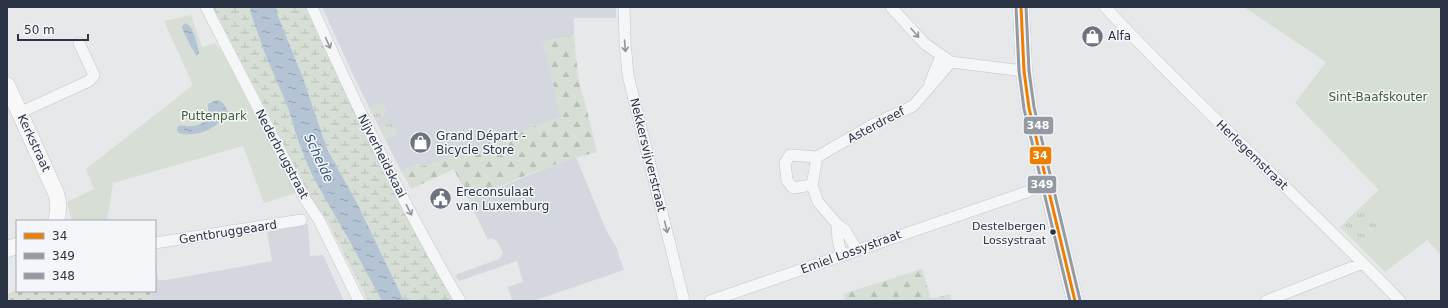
<svg xmlns="http://www.w3.org/2000/svg" width="1448" height="308" viewBox="0 0 1448 308" font-family="'DejaVu Sans',sans-serif">
	<style>
		.built { fill: #d4d7dd }
		.grass { fill: url(#grass-tufts) }
		.forest { fill: url(#forest-firs) }
		.wetland { fill: url(#wetland-marsh) }
		.cemetery { fill: url(#cemetery-stones) }
		.green { fill: #d6ded6 }
		.water { fill: url(#water-ripples) }
		.lines { fill: none; stroke-linecap: round; stroke-linejoin: round }
		.street-casing { stroke: #c4c6c8; stroke-width: 12 }
		.secondary-casing { stroke: #c4c6c8; stroke-width: 17 }
		.street { stroke: #f5f6f7; stroke-width: 11 }
		.secondary { stroke: #f8f8f8; stroke-width: 16 }
		.bus-1-casing { stroke: #f4f6f9; stroke-width: 6 }
		.bus-2-casing { stroke: #f4f6f9; stroke-width: 6 }
		.bus-3-casing { stroke: #f4f6f9; stroke-width: 6 }
		.bus-1 { stroke: #ef7d00; stroke-width: 3 }
		.bus-2 { stroke: #959aa2; stroke-width: 3 }
		.bus-3 { stroke: #959aa2; stroke-width: 3 }
		.oneway { stroke: #90959e }
		.bus-dot { fill: #2b3445; stroke: #f4f6f9; stroke-width: 1.5 }
		.labels { text-anchor: middle; dominant-baseline: central; stroke-width: 3; stroke-linejoin: round; paint-order: stroke }
		.bus-label { font-size: 11px; fill: #2b3445; stroke: #f4f6f9; text-anchor: end }
		.poi-label { font-size: 12px; fill: #2b3445; stroke: #f4f6f9; text-anchor: start }
		.park-label { font-size: 12px; fill: #3f6138; stroke: #f4f6f9 }
		.street-label { font-size: 12px; fill: #2b3445; stroke: #f4f6f9 }
		.water-label { font-size: 13px; font-style: italic; fill: #34527a; stroke: #f4f6f9 }
		.line-badge { stroke: #f4f6f9; stroke-width: 1.5 }
		.badge-label { font-size: 11px; text-anchor: middle; font-weight: bold; fill: #fff }
	</style>
	<defs>
		<pattern id="grass-tufts" width="24" height="20" patternUnits="userSpaceOnUse"><rect width="24" height="20" fill="#d6ded6"/><path d="M3 7l-1-3M5 7V3M7 7l1-3M15 17l-1-3M17 17v-4M19 17l1-3" fill="none" stroke="#b8bfb9"/></pattern>
		<pattern id="forest-firs" width="22" height="20" patternUnits="userSpaceOnUse"><rect width="22" height="20" fill="#d6ded6"/><path d="M5 1l3.5 6h-7zM16 11l3.5 6h-7z" fill="#b8bfb9"/></pattern>
		<pattern id="wetland-marsh" width="20" height="14" patternUnits="userSpaceOnUse"><rect width="20" height="14" fill="#d6ded6"/><path d="M1 5h8M5 5V1M11 12h8M15 12V8" fill="none" stroke="#b8bfb9"/></pattern>
		<pattern id="cemetery-stones" width="16" height="16" patternUnits="userSpaceOnUse"><rect width="16" height="16" fill="#d6ded6"/><path d="M2 7V4a2 2 0 0 1 4 0v3zM10 15v-3a2 2 0 0 1 4 0v3z" fill="#b8bfb9"/></pattern>
		<pattern id="water-ripples" width="26" height="14" patternUnits="userSpaceOnUse"><rect width="26" height="14" fill="#b4c4d5"/><path d="M2 4q2-2 4 0t4 0M15 11q2-2 4 0t4 0" fill="none" stroke="#93a0af"/></pattern>
	</defs>
	<rect width="100%" height="100%" fill="#e6e8ea"/>
	<path class="built" d="M322,7H616V18H574V35L543,42L561,117L421,168L419,163L401,171L355,79Z
		M576,157L606,230L618,250H617L624,270L533,301H510L512,300L508,287L523,282L517,261L459,281L455,275L499,259L503,253L497,241L491,238L488,240L469,201L536,172Z
		M308,224L310,256L323,255L344,301H153L151,291H155V263L158,279L159,280H167L272,261L267,232Z"/>
	<path class="grass" d="M382,102L387,113L376,120L369,108Z
		M391,123L398,134L385,139L380,128Z
		M1366,202L1383,220L1358,245L1340,227Z"/>
	<path class="forest" d="M574,35L575,51L580,87L584,98L597,152C553,163 509,181 469,201L454,169L411,189L401,171L419,163L421,167L561,117L543,42Z
		M922,269L931,299L950,294L951,301H846L843,294Z"/>
	<path class="wetland" d="M213,7H250L251,14L265,54L287,105L299,143L382,301H368L327,220L314,203Z
		M276,7H307L344,91L405,213L454,301H404L357,203L327,149L303,78L278,16Z"/>
	<path class="cemetery" d="M17,290V291H151L153,301H7V294Z"/>
	<path class="green" d="M1244,7H1441V255L1427,240L1385,272L1358,245L1382,220L1366,202L1379,190L1295,103L1326,62Z
		M191,15L202,47L215,43L223,53L296,193L264,203L243,146L113,183L107,221H73L71,218L67,202L94,189L86,169L193,85L164,21Z"/>
	<path class="water" d="M250,7H276L278,16L303,78L327,149L357,203L404,301H382L349,240L312,175L299,143L287,105L265,54L251,14Z
		M186,23C194,28 197,44 199,53L197,56C194,52 182,31 182,26Z
		M216,100C225,101 224,106 228,112C230,114 232,115 234,116V120L222,119C212,131 194,137 179,133L177,130L178,126C182,125 184,126 188,126C195,127 200,124 206,121L208,112V104Z"/>
	<g class="lines">
		<defs>
			<path id="street" d="M206,7L305,199L319,220L359,301
				M312,7C357,107 404,207 460,301
				M624,7L625,42L628,75L684,301
				M891,7L925,44L951,62L1024,71
				M1105,7C1200,109 1304,201 1400,301
				M930,83L941,56
				M19,113L89,81L94,75L79,43
				M812,185L793,188L787,180L785,163L790,155L817,157
				M837,224L838,240L842,256
				M155,243L301,220
				M857,250L845,230L837,224L818,202L812,185L817,157L874,124L913,106L951,62
				M710,301L1047,185
				M1266,301L1363,263"/>
			<path id="secondary" d="M1021,7L1024,71L1029,108L1039,153L1075,301
				M7,85L56,193C59,202 59,211 56,221
				M7,249L17,246"/>
		</defs>
		<use href="#street" class="street-casing"/>
		<use href="#secondary" class="secondary-casing"/>
		<use href="#street" class="street"/>
		<use href="#secondary" class="secondary"/>
		<defs>
			<path id="bus-1" d="M1021,7L1024,71L1029,108L1075,301"/>
			<path id="bus-2" d="M1016,7L1019,71L1024,109L1070,301"/>
			<path id="bus-3" d="M1026,7L1029,71L1034,107L1080,300"/>
		</defs>
		<use href="#bus-1" class="bus-1-casing"/>
		<use href="#bus-2" class="bus-2-casing"/>
		<use href="#bus-3" class="bus-3-casing"/>
		<use href="#bus-1" class="bus-1"/>
		<use href="#bus-2" class="bus-2"/>
		<use href="#bus-3" class="bus-3"/>
	</g>
	<defs><path id="oneway-shaft" d="M-6 0H5M1.5-3L5.5 0L1.5 3" fill="none" stroke-width="1.6" stroke-linecap="round" stroke-linejoin="round"/></defs>
	<g class="oneway">
		<use href="#oneway-shaft" transform="translate(915 33) rotate(49)"/>
		<use href="#oneway-shaft" transform="translate(328 43) rotate(66)"/>
		<use href="#oneway-shaft" transform="translate(625 46) rotate(85)"/>
		<use href="#oneway-shaft" transform="translate(409 210) rotate(63)"/>
		<use href="#oneway-shaft" transform="translate(666 227) rotate(76)"/>
	</g>
	<defs>
		<symbol id="shop-disc" viewBox="-11 -11 22 22"><circle r="9.5" fill="#6c737f" stroke="#f4f6f9"/><path d="M-5-2.5h2.3a2.7 3.5 0 0 1 5.4 0H5L5.5 6h-11ZM-1.5-2.5h3a1.5 2.3 0 0 0-3 0Z" fill="#fff"/></symbol>
		<symbol id="civic-disc" viewBox="-11 -11 22 22"><circle r="9.5" fill="#6c737f" stroke="#f4f6f9"/><path d="M-.6-6.5H3V-4.5H.6V-3L4-1V1h2V6H-6V1h2V-1L-.6-3ZM-1.2 2.5V6h2.4V2.5Z" fill="#fff"/></symbol>
	</defs>
	<g fill-rule="evenodd">
		<use href="#shop-disc" x="1080" y="24" width="25" height="25"/>
		<use href="#shop-disc" x="408" y="130" width="25" height="25"/>
		<use href="#civic-disc" x="428" y="186" width="25" height="25"/>
	</g>
	<circle class="bus-dot" cx="1053" cy="232" r="3.5"/>
	<g class="labels">
		<g class="bus-label">
			<text x="1046" y="226">Destelbergen<tspan x="1046" dy="14">Lossystraat</tspan></text>
		</g>
		<g class="poi-label">
			<text x="1108" y="36">Alfa</text>
			<text x="436" y="136">Grand Départ -<tspan x="436" dy="14">Bicycle Store</tspan></text>
			<text x="456" y="192">Ereconsulaat<tspan x="456" dy="14">van Luxemburg</tspan></text>
		</g>
		<g class="park-label">
			<text x="1378" y="97">Sint-Baafskouter</text>
			<text x="214" y="116">Puttenpark</text>
		</g>
		<g class="street-label">
			<text transform="translate(876 125) rotate(-28)">Asterdreef</text>
			<text transform="translate(34 143) rotate(65)">Kerkstraat</text>
			<text transform="translate(282 154) rotate(62)">Nederbrugstraat</text>
			<text transform="translate(648 155) rotate(76)">Nekkersvijverstraat</text>
			<text transform="translate(1252 155) rotate(44)">Herlegemstraat</text>
			<text transform="translate(382 156) rotate(63)">Nijverheidskaai</text>
			<text transform="translate(228 232) rotate(-9)">Gentbruggeaard</text>
			<text transform="translate(851 252) rotate(-20)">Emiel Lossystraat</text>
		</g>
		<g class="water-label">
			<text transform="translate(319 158) rotate(65)">Schelde</text>
		</g>
	</g>
	<g class="line-badge">
		<rect x="1023" y="116" width="31" height="19" rx="4" fill="#959aa2"/>
		<rect x="1029" y="146" width="23" height="19" rx="4" fill="#ef7d00"/>
		<rect x="1027" y="175" width="30" height="19" rx="4" fill="#959aa2"/>
	</g>
	<g class="badge-label">
		<text x="1038" y="129">348</text>
		<text x="1040" y="159">34</text>
		<text x="1042" y="188">349</text>
	</g>
	<rect width="1448" height="308" fill="none" stroke="#2b3445" stroke-width="16"/>
	<rect x="16" y="220" width="140" height="72" fill="#f4f6f9" stroke="#a4a8b1"/>
	<rect x="24" y="233" width="20" height="6" fill="#ef7d00" stroke="#a4a8b1"/>
	<text x="52" y="240" font-size="12" fill="#2b3445">34</text>
	<rect x="24" y="253" width="20" height="6" fill="#959aa2" stroke="#a4a8b1"/>
	<text x="52" y="260" font-size="12" fill="#2b3445">349</text>
	<rect x="24" y="273" width="20" height="6" fill="#959aa2" stroke="#a4a8b1"/>
	<text x="52" y="280" font-size="12" fill="#2b3445">348</text>
	<path d="M18 34v6h70v-6" fill="none" stroke="#2b3445" stroke-width="2"/>
	<text x="24" y="34" font-size="12" fill="#2b3445" stroke="#f4f6f9" stroke-width="3" paint-order="stroke">50 m</text>
</svg>
